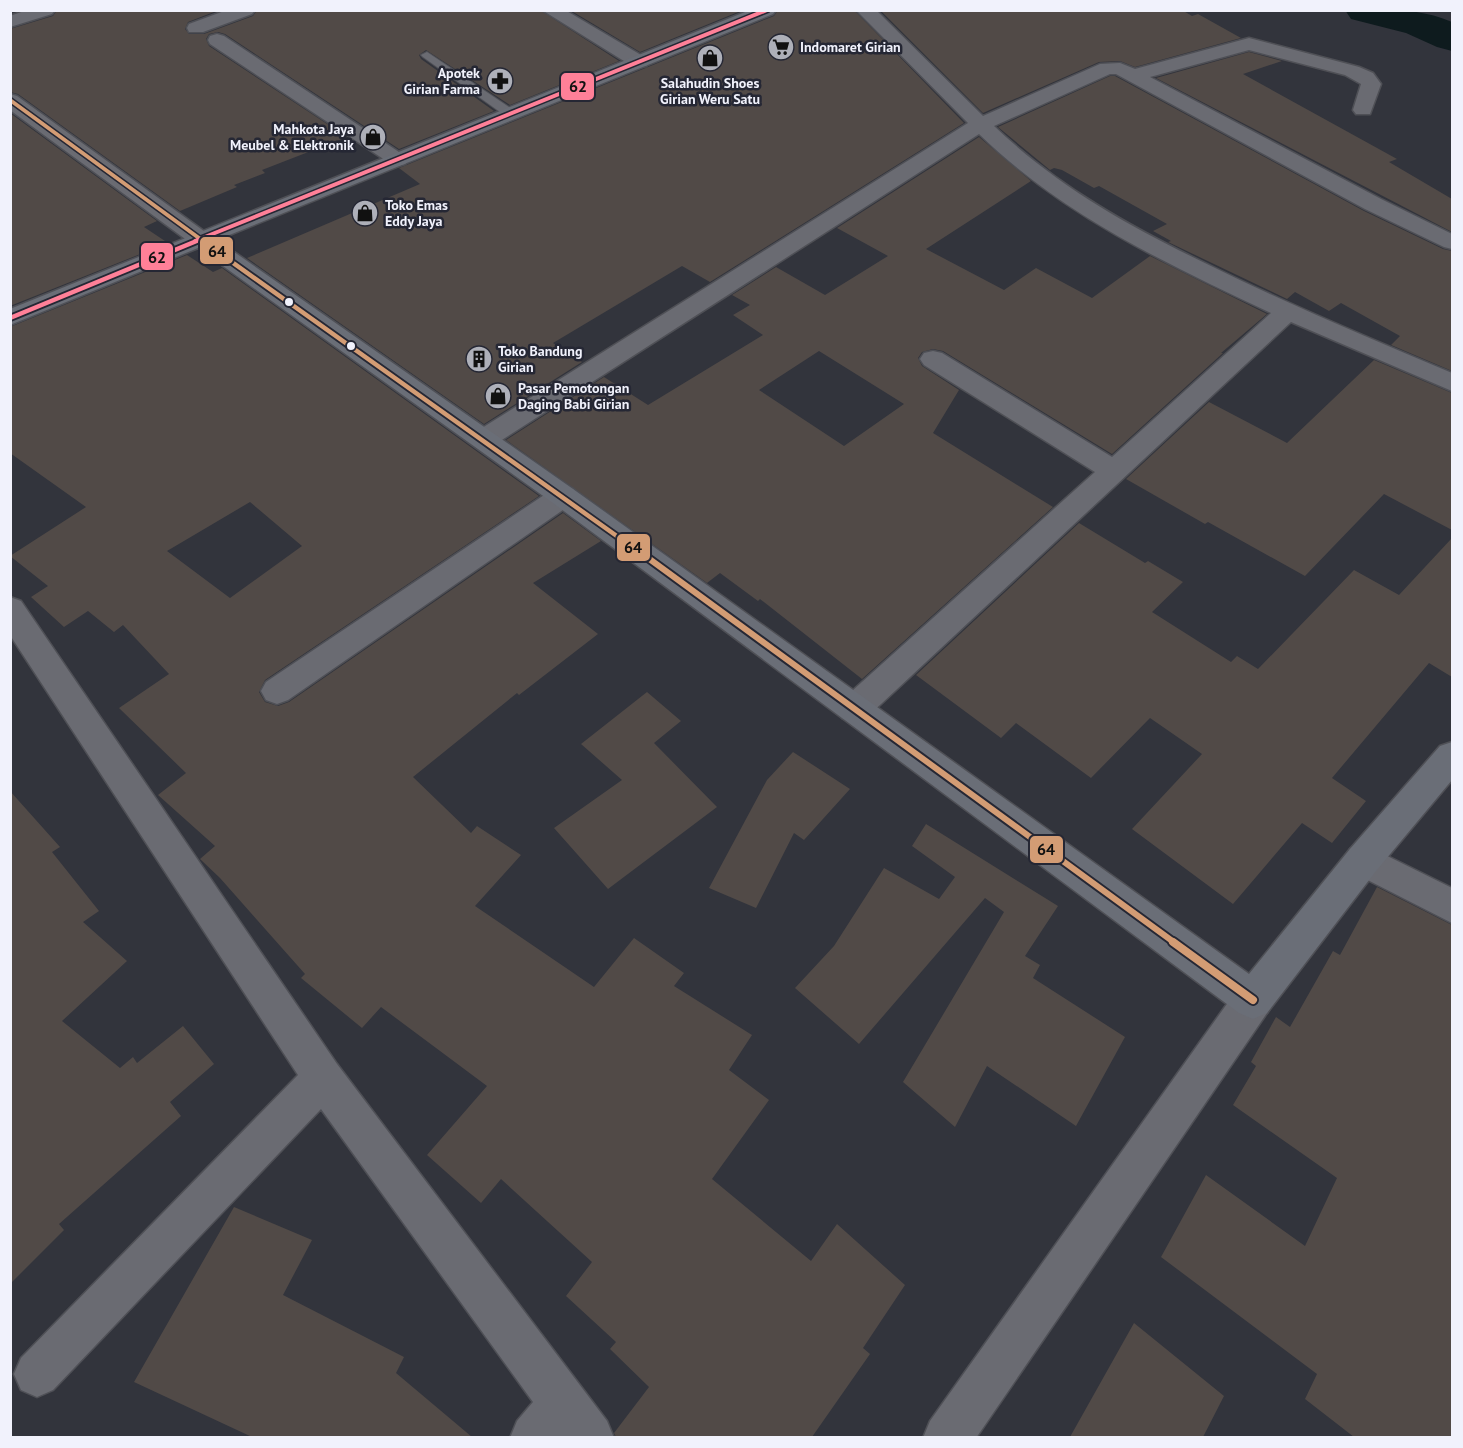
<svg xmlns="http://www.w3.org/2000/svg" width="1463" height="1448" viewBox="0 0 1463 1448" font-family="'PT Sans',sans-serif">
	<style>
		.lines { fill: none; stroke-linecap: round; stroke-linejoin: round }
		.river { fill: #0e1b1e; fill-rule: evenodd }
		.building { fill: #514a47; fill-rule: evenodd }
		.service-casing { stroke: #4f5056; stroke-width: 2 }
		.minor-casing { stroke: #4f5056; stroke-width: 3 }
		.trunk-casing { stroke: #4f5056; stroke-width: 3 }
		.service { fill: #6a6b72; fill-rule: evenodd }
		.minor { fill: #6a6b72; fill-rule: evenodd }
		.trunk { fill: #6a6e77; fill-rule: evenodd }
		.bus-1-far3-casing { stroke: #252734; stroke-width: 7 }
		.bus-1-far2-casing { stroke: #252734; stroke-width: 8 }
		.bus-1-far1-casing { stroke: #252734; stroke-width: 10 }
		.bus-1-casing { stroke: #252734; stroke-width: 12 }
		.bus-2-far1-casing { stroke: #252734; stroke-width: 7 }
		.bus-2-casing { stroke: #252734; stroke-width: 8 }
		.bus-1-far3 { stroke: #d39c74; stroke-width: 4 }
		.bus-1-far2 { stroke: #d39c74; stroke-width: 4.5 }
		.bus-1-far1 { stroke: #d39c74; stroke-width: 6 }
		.bus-1 { stroke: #d39c74; stroke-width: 8 }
		.bus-2-far1 { stroke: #ff8098; stroke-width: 4 }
		.bus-2 { stroke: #ff8098; stroke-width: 4.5 }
		.bus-dot { fill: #f1f2fc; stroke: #252734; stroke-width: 2 }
		.labels { text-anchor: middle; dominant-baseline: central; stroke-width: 5; stroke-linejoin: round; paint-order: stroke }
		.far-poi-label { font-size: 14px; font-weight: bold; fill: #f1f2fc; stroke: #252734; text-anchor: start }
		.line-badge { stroke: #252734; stroke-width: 2 }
		.pale-badge-label { font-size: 16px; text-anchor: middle; font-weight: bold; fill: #111 }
	</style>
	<rect width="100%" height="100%" fill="#32343c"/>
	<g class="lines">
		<path class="river" d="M1345,10C1383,10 1418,7 1452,22V51L1437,47L1406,33L1351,19Z"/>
	</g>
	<path class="building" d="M57,10H219L188,22L185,29L189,34H204L253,16L257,10H540L619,61L510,105L426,50L419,55L421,59L494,111L399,149L225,34L218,32L209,34L206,39L209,46L347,137L262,170L265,173L234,185L237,187L180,211L18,94L10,92V29L53,16Z
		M570,10H743L640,52Z
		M778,10H854L964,123L710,282L682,266L553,343L582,362L484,424L247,258L420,184L399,168L774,16Z
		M880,10H1182L1192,16L1198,14L1241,38L1135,67L1120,61L1099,62L983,113Z
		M1249,52L1282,61L1243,74L1397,159L1389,162L1452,199V232L1156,78Z
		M1110,76H1115L1364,211L1443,249L1452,251V371L1391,345L1400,336L1341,303L1329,311L1295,292L1287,299L1168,242L1171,241L1153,231L1167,224L1099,186L1094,188L1062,170L1054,168L1050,170L998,127Z
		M10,113L157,221L144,227L168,243L10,306Z
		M979,137L1031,181L926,249L1004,290L1036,268L1092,298L1150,256L1267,314L1221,353H1223L1112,454L943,351L933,349L922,352L918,358L922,366L959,390L933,433L1053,507L862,679L760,599L758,601L720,573L707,583L506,440L604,377L648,405L763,335L733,315L750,305L732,295L776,267L825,295L888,256L837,228ZM819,351L904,404L844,446L759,390Z
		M187,255L213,272L222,268L539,496L265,680L259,692L265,702L278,706L289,702L563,513L601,541L533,583L598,634L519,695L517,693L413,777L471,833L477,826L521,855L475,906L594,987L634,938L684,973L674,986L752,1035L729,1070L769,1100L712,1179L811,1261L837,1224L905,1285L863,1348L870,1354L812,1437H616L614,1433L649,1387L610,1349L616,1342L566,1296L592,1262L501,1179L481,1203L427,1155L487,1086L381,1007L362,1028L301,978L305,974L220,878L200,859L215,846L158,795L186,773L119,708L169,674L123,625L114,632L88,611L64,627L31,597L48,586L10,556L86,507L10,453V327ZM250,502L302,546L230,598L167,551Z
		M1374,360L1452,393V530L1384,494L1305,576L1208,522L1205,524L1126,479L1209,402L1287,443Z
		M1079,523L1145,563L1148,561L1183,582L1152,612L1231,662L1237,656L1258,669L1354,570L1399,595L1452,538V677L1429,663L1332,778L1366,801L1332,843L1302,823L1233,904L1132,829L1202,754L1150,718L1091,778L1016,723L1001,738L916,675Z
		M647,692L681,721L654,743L717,807L608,889L554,828L622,780L581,744Z
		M793,752L850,789L804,840L794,833L756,908L709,888L767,780Z
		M10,791L60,847L52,852L99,911L83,922L127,961L62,1021L120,1068L133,1057L137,1063L183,1026L214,1064L170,1102L181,1116L59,1224L64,1230L10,1284Z
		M926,824L1058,906L1025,956L1040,965L1033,978L1125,1037L1076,1126L987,1066L955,1127L903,1082L1004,912L985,898L859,1044L795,988L834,946L884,868L939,899L955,877L912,846Z
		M1377,887L1452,925V1437H1354L1305,1399L1317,1374L1161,1257L1206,1175L1305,1246L1337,1178L1233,1105L1256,1066L1251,1062L1276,1017L1290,1027L1333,951L1340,955Z
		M234,1207L312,1240L283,1295L404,1357L396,1373L472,1437H252L134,1382Z
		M1134,1323L1224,1396L1203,1437H1070Z"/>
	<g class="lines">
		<defs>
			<path id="service" d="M427,52L515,111V117H507L423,57L421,55Z"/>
			<path id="minor" d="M27,10H55L52,14L10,27V16Z
				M227,10H255L252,14L203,32H189L187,28L189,24Z
				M542,10H565L646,58L649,62L646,66H632Z
				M856,10H876L983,116L1100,64L1120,63L1135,69L1249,38L1359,67L1373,73L1381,84L1370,114H1356L1353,110L1361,84L1345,75L1249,50L1150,77L1381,199L1452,234V249L1444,247L1365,209L1116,74H1110L994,126C1058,187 1132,228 1211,266C1290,305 1371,339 1452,373V391L1291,322L866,718L854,722L842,718L838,709L842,700L1095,472L924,365L920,359L924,353L933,351L942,353L1112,457L1271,313C1167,264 1062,215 979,134L494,445L484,448L474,445L470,439L474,433L968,123Z
				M217,34L224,36L405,156L409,160L405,164L398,166L391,164L210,44L208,40L210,36Z
				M10,94L17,96L208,234L211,239L208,244L200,246L192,244L10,110Z
				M563,486L573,489L577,496L573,503L288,700L277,704L266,700L261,691L266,682L553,489Z
				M10,597L21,601L337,1064L607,1421L614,1438H510L517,1421L533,1402L321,1109L53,1390L37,1397L21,1390L14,1374L21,1358L298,1075L10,635Z
				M1363,844L1452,888V923L1350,871L1345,860L1350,849Z
				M1253,981L1267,987L1272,1000L1267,1013L976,1438H923L930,1421L1239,987Z"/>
			<path id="trunk" d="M750,10H776L773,14L217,240L573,489L1249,974L1350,849L1440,746L1452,742V780L1376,871L1267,1013L1253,1019L1239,1013L553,503L198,248L10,325V309Z"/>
		</defs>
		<use href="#service" class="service-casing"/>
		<use href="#minor" class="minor-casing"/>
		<use href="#trunk" class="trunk-casing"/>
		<use href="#service" class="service"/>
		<use href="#minor" class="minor"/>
		<use href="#trunk" class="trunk"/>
		<defs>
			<path id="bus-1-far3" d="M10,100L203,241"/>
			<path id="bus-1-far2" d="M201,240L635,549"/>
			<path id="bus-1-far1" d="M633,547L1175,943"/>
			<path id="bus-1" d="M1173,942L1253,1000"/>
			<path id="bus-2-far1" d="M195,241L767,10"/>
			<path id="bus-2" d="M10,318L199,240"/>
		</defs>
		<use href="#bus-1-far3" class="bus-1-far3-casing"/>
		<use href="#bus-1-far2" class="bus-1-far2-casing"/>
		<use href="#bus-1-far1" class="bus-1-far1-casing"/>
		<use href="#bus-1" class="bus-1-casing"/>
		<use href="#bus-2-far1" class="bus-2-far1-casing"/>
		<use href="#bus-2" class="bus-2-casing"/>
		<use href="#bus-1-far3" class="bus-1-far3"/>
		<use href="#bus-1-far2" class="bus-1-far2"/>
		<use href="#bus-1-far1" class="bus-1-far1"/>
		<use href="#bus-1" class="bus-1"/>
		<use href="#bus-2-far1" class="bus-2-far1"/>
		<use href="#bus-2" class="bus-2"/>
	</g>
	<defs>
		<symbol id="supermarket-disc" viewBox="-11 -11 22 22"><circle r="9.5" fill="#aeb0b9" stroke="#252734"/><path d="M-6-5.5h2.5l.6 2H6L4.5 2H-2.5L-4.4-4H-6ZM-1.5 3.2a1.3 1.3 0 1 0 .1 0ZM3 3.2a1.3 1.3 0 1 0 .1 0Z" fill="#111"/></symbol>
		<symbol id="shop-disc" viewBox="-11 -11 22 22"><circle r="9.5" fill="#aeb0b9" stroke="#252734"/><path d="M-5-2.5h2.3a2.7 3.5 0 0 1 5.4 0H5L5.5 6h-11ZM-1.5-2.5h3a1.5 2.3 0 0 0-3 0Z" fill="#111"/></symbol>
		<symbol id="pharmacy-disc" viewBox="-11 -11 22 22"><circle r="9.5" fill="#aeb0b9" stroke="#252734"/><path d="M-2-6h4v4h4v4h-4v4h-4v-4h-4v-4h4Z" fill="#111"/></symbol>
		<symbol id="building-disc" viewBox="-11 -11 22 22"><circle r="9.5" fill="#aeb0b9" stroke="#252734"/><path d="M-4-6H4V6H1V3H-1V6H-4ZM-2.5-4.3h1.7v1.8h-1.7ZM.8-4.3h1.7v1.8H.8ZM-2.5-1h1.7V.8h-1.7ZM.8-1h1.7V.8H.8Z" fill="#111"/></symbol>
	</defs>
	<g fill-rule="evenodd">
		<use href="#supermarket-disc" x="766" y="32" width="30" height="30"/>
		<use href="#shop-disc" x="695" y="43" width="30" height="30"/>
		<use href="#pharmacy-disc" x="485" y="66" width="30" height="30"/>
		<use href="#shop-disc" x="358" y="122" width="30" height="30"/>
		<use href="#shop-disc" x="350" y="198" width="30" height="30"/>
		<use href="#building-disc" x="464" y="344" width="30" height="30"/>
		<use href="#shop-disc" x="483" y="381" width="30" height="30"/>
	</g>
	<g class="bus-dot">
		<circle cx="289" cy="302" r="5"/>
		<circle cx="351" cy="346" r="5"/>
	</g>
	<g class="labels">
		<g class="far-poi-label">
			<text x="800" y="47">Indomaret Girian</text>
			<text x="480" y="73" text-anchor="end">Apotek<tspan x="480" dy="16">Girian Farma</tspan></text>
			<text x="710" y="83" text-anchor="middle">Salahudin Shoes<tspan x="710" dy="16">Girian Weru Satu</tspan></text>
			<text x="354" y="129" text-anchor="end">Mahkota Jaya<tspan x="354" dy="16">Meubel &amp; Elektronik</tspan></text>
			<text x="385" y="205">Toko Emas<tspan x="385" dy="16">Eddy Jaya</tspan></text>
			<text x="498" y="351">Toko Bandung<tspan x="498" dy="16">Girian</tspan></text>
			<text x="518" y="388">Pasar Pemotongan<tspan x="518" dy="16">Daging Babi Girian</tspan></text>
		</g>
	</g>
	<g class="line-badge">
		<rect x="560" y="72" width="35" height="29" rx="6" fill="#ff8098"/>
		<rect x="199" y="236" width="35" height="29" rx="6" fill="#d39c74"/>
		<rect x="140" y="242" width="34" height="29" rx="6" fill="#ff8098"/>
		<rect x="616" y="533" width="35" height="29" rx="6" fill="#d39c74"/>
		<rect x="1029" y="835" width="35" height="29" rx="6" fill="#d39c74"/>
	</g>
	<g class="pale-badge-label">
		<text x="578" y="92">62</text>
		<text x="217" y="257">64</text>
		<text x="157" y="263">62</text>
		<text x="633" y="553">64</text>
		<text x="1046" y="855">64</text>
	</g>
	<rect width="1463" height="1448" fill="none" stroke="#f1f2fc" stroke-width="24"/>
</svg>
